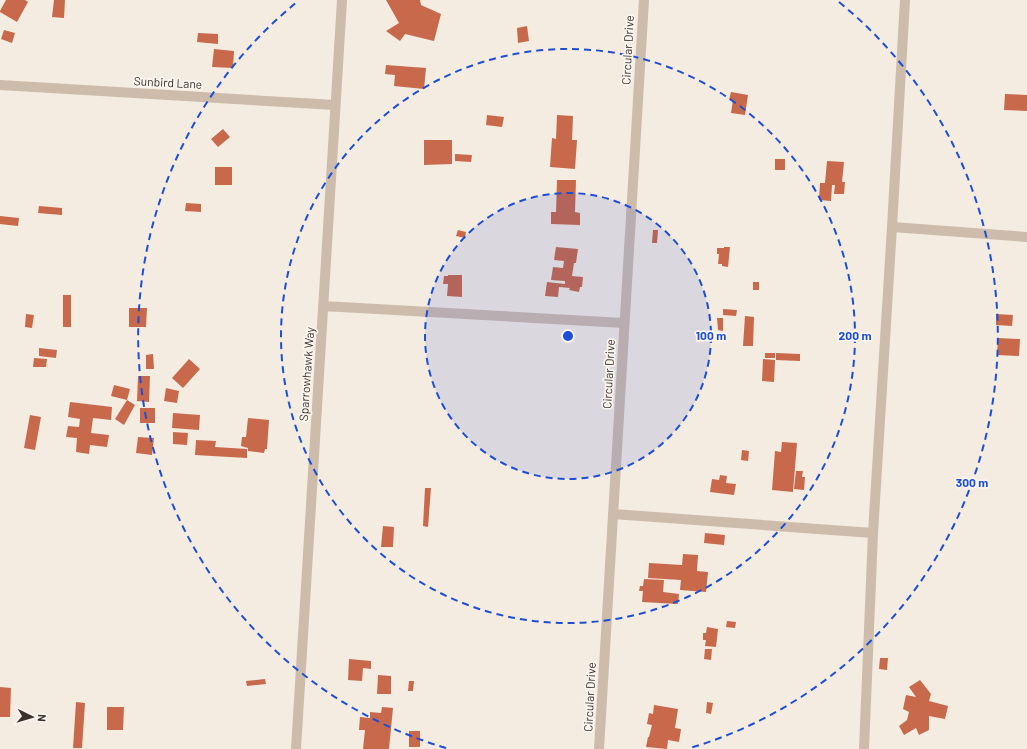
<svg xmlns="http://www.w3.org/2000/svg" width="1027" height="749" viewBox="0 0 1027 749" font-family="Barlow,sans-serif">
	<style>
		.building { fill: #c8694b }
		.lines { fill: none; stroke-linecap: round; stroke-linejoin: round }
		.minor { stroke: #cdbbac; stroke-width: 10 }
		.tertiary { stroke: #cdbbac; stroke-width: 10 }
		.ring { fill: none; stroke: #1d4ed8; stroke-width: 2; stroke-dasharray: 7 5 }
		.labels { text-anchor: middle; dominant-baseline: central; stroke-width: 3.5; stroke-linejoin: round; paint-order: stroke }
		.street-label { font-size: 12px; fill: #3b302b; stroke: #fbf5ee }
		.centre { fill: #1d4ed8; stroke: #fbf5ee; stroke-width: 2 }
		.ring-label { font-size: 12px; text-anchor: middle; font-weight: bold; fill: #1d4ed8; stroke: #fbf5ee; stroke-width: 3.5; stroke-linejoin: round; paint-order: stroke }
	</style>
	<rect width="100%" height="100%" fill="#f4ebe1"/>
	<path class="building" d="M6,0H25L28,2L17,22L0,12V11Z
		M54,0H65L64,18L52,17Z
		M386,0H420L421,5L441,14L434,41L405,34L400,41L386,31L399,23Z
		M527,26L529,41L518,43L517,28Z
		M4,30L15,33L12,43L1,39Z
		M198,33L218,34V44L197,42Z
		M214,49L234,51L233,68L212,67Z
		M386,65L426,68L424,89L394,86L395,75L385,74Z
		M731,92L748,95L745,115L731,113L733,100H729Z
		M1005,94L1027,95V111L1004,110Z
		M487,115L504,117L502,127L486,125Z
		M557,115L573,116L572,140H577L575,169L550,167L552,138L556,139Z
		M223,129L230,137L218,147L211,139Z
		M424,140H452V164L424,165Z
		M455,154L472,155L471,162L455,161Z
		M775,159H785V170H775Z
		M827,161L844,162L842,182H845L844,194H834L835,185H832L831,201L819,200L820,183H825Z
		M215,167H232V185H215Z
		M557,180H576L575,212L580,213V225L551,224V212H556Z
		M186,203L201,204V212L185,211Z
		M39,206L62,208V215L38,213Z
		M0,216L19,218L18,226L0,224Z
		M458,230L466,232L465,238L456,236Z
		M653,230H658L657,243H652Z
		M556,247L578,249L576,263H574L572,276L583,277L582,287H580L579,292L569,290L570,288L559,287L558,297L545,296L547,282L565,284V281L551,280L553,267L563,268L564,261L554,260Z
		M724,247H730L728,267L722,266V264H718L719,254H717V248H724Z
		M448,275H462V297L447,296L448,284H443L444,276H448Z
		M753,282H759V290H753Z
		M63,295H71V327H63Z
		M129,308H147L146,327H129Z
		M723,309L737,310L736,316L723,315Z
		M26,314L34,315L32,328L25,327Z
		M996,314L1013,315L1012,326L996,325Z
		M745,316L754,317L753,346H743Z
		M717,318H723V331L718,330Z
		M998,338L1020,339L1019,356L997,355Z
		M39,348L57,350L56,358L39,356Z
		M765,353H775V358H765Z
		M776,353L800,354V361L776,360Z
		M153,354L154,369H146V355Z
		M34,358L47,359L46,367H33Z
		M189,359L200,369L183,388L172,378Z
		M763,359L775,360L774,382L762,381Z
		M138,376H150L149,402L137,401Z
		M114,385L130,389L127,400L111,396Z
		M166,388L179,391L177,403L164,401Z
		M127,400L135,405L124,425L115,419Z
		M70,402L112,407L111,420L93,418L91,433L109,435L107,447L90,445L89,454L76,452L77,438L66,437L68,426L79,427L80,419L68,417Z
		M140,408H155V423H140Z
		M173,413L200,415L199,430L172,428Z
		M30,415L41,417L35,450L24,448Z
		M248,418L269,420L267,449H265L264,453L248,451V448L241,446L242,437H246Z
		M173,432L188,433L187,445L173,444Z
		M138,437L154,438L152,455L136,453Z
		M196,440L216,441L215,447L247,449V458L195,455Z
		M782,442L797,443L793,492L772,490L775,451L781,452Z
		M742,450L749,451L748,461L741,460Z
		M796,471H803L802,477H805L804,490L794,489Z
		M720,475L727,476L726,483L736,484L734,495L710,492L712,479L719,480Z
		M425,488H431L428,527L423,526Z
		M383,526L394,527L393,547H381Z
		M705,533L725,535L724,545L704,543Z
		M683,554L698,555L697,571L708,572L706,592L680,590L681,580L648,578L649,563L682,565Z
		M644,579L664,580L663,592L679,594L678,604L642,602L643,591H639L640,586H643Z
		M727,621L736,622L735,628L726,627Z
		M707,627L718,629L716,647L705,646L706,640H703V633H706Z
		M705,649H712L711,660L704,659Z
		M880,658H888L887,670L879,669Z
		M349,659L371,661V669L363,668L362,681L348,680Z
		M378,675L391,676V694H377Z
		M265,679L266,684L247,686L246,681Z
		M920,680L931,694L929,701L948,706L945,719L929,716V730L919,735L916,728L904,735L899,726L907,720L909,712L903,709L906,695L916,697L909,687Z
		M409,681H414L413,691H408Z
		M0,687L11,688L10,717H0Z
		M76,702L85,703L82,748H73Z
		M707,702L713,703L711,714L706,713Z
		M654,705L678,709L675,728L681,729L679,742L668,740L667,749L646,747L648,737H649L652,725L647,724L649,713L653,714Z
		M107,707H124L123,730H107Z
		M382,707L393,708L389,749H363L365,730H359L360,717L370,718V712L381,713Z
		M409,731H420V747H409Z"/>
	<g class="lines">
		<path class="minor" d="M0,85L335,105
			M892,227L1027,237
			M323,306L624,323
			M613,514L873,533
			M296,749L342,0
			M864,749L873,533L892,227L905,0"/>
		<path class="tertiary" d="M599,749L644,0"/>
	</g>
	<circle cx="568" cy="336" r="143" fill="#1d4ed8" fill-opacity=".12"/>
	<g class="ring">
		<circle cx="568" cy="336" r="143"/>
		<circle cx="568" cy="336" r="287"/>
		<path d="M446 748A430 430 0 0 1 297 2M839 2A430 430 0 0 1 690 748"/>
	</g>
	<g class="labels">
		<g class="street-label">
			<text transform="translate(627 50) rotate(-87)">Circular Drive</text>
			<text transform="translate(168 82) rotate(3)">Sunbird Lane</text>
			<text transform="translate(306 374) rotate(-86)">Sparrowhawk Way</text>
			<text transform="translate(608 374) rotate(-87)">Circular Drive</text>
			<text transform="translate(589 697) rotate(-87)">Circular Drive</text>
		</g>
	</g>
	<circle cx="568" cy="336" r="6" class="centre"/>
	<g class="ring-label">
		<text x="711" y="340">100 m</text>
		<text x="855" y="340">200 m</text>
		<text x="972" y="487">300 m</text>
	</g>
	<g transform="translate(32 717) rotate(95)" stroke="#fbf5ee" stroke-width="3" paint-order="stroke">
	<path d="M0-3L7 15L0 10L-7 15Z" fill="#3b302b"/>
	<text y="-6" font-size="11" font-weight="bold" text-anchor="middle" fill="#3b302b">N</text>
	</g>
</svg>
